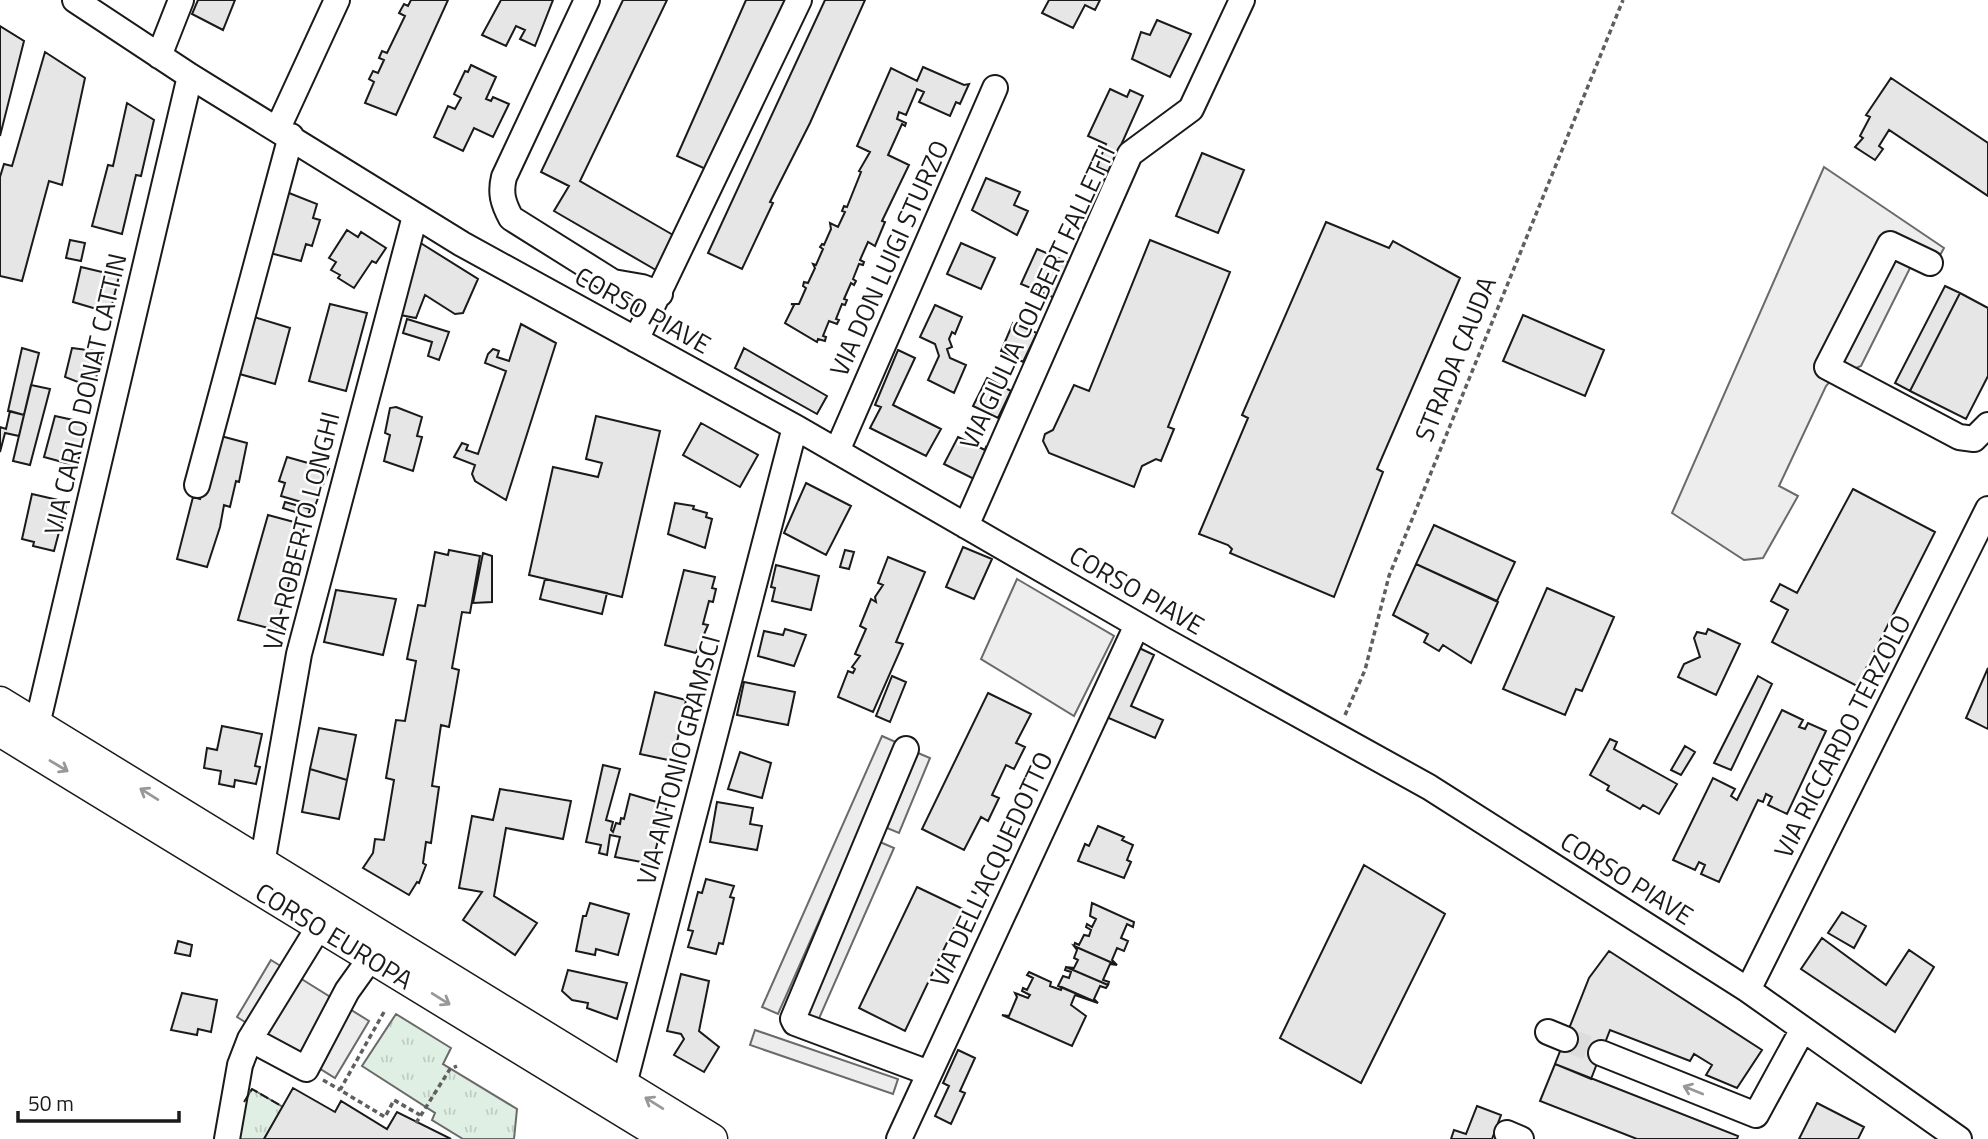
<svg xmlns="http://www.w3.org/2000/svg" width="1988" height="1139" viewBox="0 0 1988 1139" font-family="'Titillium Web',sans-serif">
	<style>
		.park { fill: url(#park-tufts); stroke: #6a6a6a; stroke-width: 2 }
		.parking { fill: #ededed; stroke: #6a6a6a; stroke-width: 2 }
		.building { fill: #e6e6e6; stroke: #1a1a1a; stroke-width: 2 }
		.lines { fill: none; stroke-linecap: round; stroke-linejoin: round }
		.minor-tunnel { stroke: #ddd; stroke-width: 24; stroke-dasharray: 24 12; stroke-linecap: butt }
		.minor-casing { stroke: #1a1a1a; stroke-width: 28 }
		.major-casing { stroke: #1a1a1a; stroke-width: 33 }
		.path { stroke: #5f5f5f; stroke-width: 3.5; stroke-dasharray: 5 3.5; stroke-linecap: butt }
		.minor { stroke: #fff; stroke-width: 24 }
		.major { stroke: #fff; stroke-width: 30 }
		.fence { stroke: #1a1a1a; stroke-width: 2; stroke-dasharray: 9 3.5; stroke-linecap: butt }
		.oneway { stroke: #989898 }
		.labels { text-anchor: middle; dominant-baseline: central; stroke-width: 5; stroke-linejoin: round; paint-order: stroke }
		.street-label { font-size: 26px; fill: #1a1a1a; stroke: #fff }
	</style>
	<defs>
		<pattern id="park-tufts" width="24" height="20" patternUnits="userSpaceOnUse" patternTransform="scale(1.75)"><rect width="24" height="20" fill="#e0efe3"/><path d="M3 7l-1-3M5 7V3M7 7l1-3M15 17l-1-3M17 17v-4M19 17l1-3" fill="none" stroke="#c0ccc2"/></pattern>
	</defs>
	<rect width="100%" height="100%" fill="#fff"/>
	<path class="park" d="M396,1014L451,1048L443,1064L517,1109L514,1139H463L432,1120L435,1113L362,1066Z
		M252,1089L283,1107L264,1139H235L239,1110Z"/>
	<path class="parking" d="M1824,167L1944,248L1929,275L1911,266L1861,366L1835,376L1826,386L1779,486L1798,496L1763,558L1744,560L1672,513Z
		M1017,579L1114,636L1074,716L981,659Z
		M882,736L898,743L778,1014L762,1007Z
		M918,753L930,758L899,833L887,828Z
		M880,842L894,848L817,1023L802,1017Z
		M271,960L369,1021L335,1078L237,1017Z
		M755,1030L898,1079L893,1094L750,1045Z"/>
	<path class="building" d="M198,0H235L223,30L192,14Z
		M411,0H448L396,115L365,103L374,82L369,79L373,71L378,73L384,60L379,58L382,51L387,53L405,16L399,13L404,4L408,6Z
		M501,0H553L535,46L520,39L525,30L516,26L506,46L482,35Z
		M623,0H667L580,181L680,239L661,273L554,211L569,186L541,172Z
		M746,0H788L710,171L677,156Z
		M825,0H865L810,123L770,202L773,203L742,269L708,253Z
		M1049,0H1100L1095,10L1085,5L1073,28L1042,13Z
		M1157,20L1191,34L1170,77L1132,59L1141,32L1150,35Z
		M0,26L24,41L0,136Z
		M45,52L85,78L62,185L49,181L22,281L0,276V177L4,164L12,166Z
		M471,65L496,77L486,99L491,101L493,97L509,104L493,137L474,128L463,151L434,137L448,106L455,109L461,98L454,94L465,71L468,72Z
		M923,67L964,85L969,84L960,104L956,102L950,116L919,102L924,92L917,89L906,115L899,112L897,119L906,123L905,126L902,124L888,155L909,165L882,221L885,222L875,246L868,242L860,260L864,262L863,265L859,264L853,279L856,281L854,285L851,283L844,299L847,300L845,305L842,304L836,319L839,320L837,324L829,321L823,336L826,337L825,341L818,339L817,342L785,323L794,305L791,304H799L806,288L803,286L804,282L808,283L815,268L813,264L816,265L823,249L820,247L822,244L824,245L831,229L830,223L838,227L845,212L842,211L844,206L847,207L861,172L859,171L870,152L857,146L891,68L917,81Z
		M1891,78L1988,143V196L1889,130L1879,146L1883,149L1875,160L1855,147L1863,138L1860,136L1870,117L1866,115Z
		M1110,89L1127,97L1130,90L1143,96L1109,172L1097,167L1106,144L1088,136Z
		M127,103L154,120L141,176L136,175L122,234L92,226L108,165L113,166Z
		M1202,153L1244,170L1218,233L1176,216Z
		M986,178L1020,192L1014,205L1028,211L1017,235L972,210Z
		M284,191L317,204L313,218L320,220L312,246L306,244L301,261L266,252Z
		M1326,222L1389,248L1393,241L1460,278L1377,469L1383,472L1334,597L1230,553L1232,549L1228,545L1199,534L1248,418L1242,415Z
		M347,230L358,237L361,232L386,248L376,263L372,261L354,288L338,278L340,275L331,270L336,262L329,258Z
		M70,240L85,243L81,261L66,258Z
		M1150,240L1230,272L1168,427L1174,429L1161,461L1156,459L1142,466L1134,487L1049,453L1043,441L1045,434L1053,430L1074,385L1089,391Z
		M419,242L478,279L463,313L455,314L425,295L416,318L395,314Z
		M961,243L995,258L981,289L947,274Z
		M1037,249L1070,263L1055,298L1021,284Z
		M81,267L119,276L110,313L73,302Z
		M1945,286L1960,293L1910,391L1895,383Z
		M1960,293L1988,308V376L1966,419L1910,391Z
		M330,304L367,313L346,391L309,381Z
		M935,305L962,317L955,334L952,332L949,339L952,347L947,349L950,358L966,365L954,393L928,380L939,356L935,344L920,337Z
		M1523,315L1604,350L1585,396L1503,361Z
		M251,316L290,328L275,384L236,373Z
		M407,319L449,332L439,360L428,356L432,342L403,333Z
		M1013,323L1037,333L1023,362L1001,351Z
		M521,324L556,343L506,500L475,481L472,474L475,465L454,457L462,443L468,445L466,450L478,454L506,371L485,363L488,354L493,349L499,351L497,357L509,361Z
		M22,348L39,353L24,415L8,411Z
		M72,348L103,352L93,388L65,377Z
		M744,348L827,396L817,414L735,368Z
		M898,350L915,358L893,405L941,429L926,456L870,428L881,407L875,405Z
		M987,378L1011,391L998,418L973,406Z
		M31,385L50,389L30,465L13,461Z
		M396,407L422,417L417,436L422,437L413,471L384,461L390,435L385,433L390,408Z
		M10,411L24,415L19,436L5,433L0,452V427L6,429Z
		M55,416L87,423L77,466L44,457Z
		M596,416L660,431L622,597L529,575L553,467L598,477L602,463L586,459Z
		M701,423L758,455L740,487L683,455Z
		M217,435L247,443L239,482L236,481L230,507L224,505L220,527L207,567L177,559L193,497L200,499Z
		M958,437L985,450L986,447L990,449L974,479L944,464Z
		M287,457L329,469L315,506L281,496L285,483L279,481Z
		M806,483L851,506L826,555L784,533Z
		M1853,489L1935,532L1857,686L1772,642L1788,610L1771,601L1780,584L1797,593Z
		M32,494L67,502L54,551L33,546L34,542L22,539Z
		M285,502L310,509L308,516L283,508Z
		M675,503L694,506L693,509L707,513L706,517L712,519L705,548L668,534Z
		M268,515L305,525L276,630L238,620Z
		M1434,525L1515,562L1497,601L1416,564Z
		M963,547L992,559L974,599L946,587Z
		M449,550L480,556L470,613L462,612L452,668L459,670L449,727L441,725L432,786L439,787L431,843L426,842L423,863L426,865L419,883L417,882L409,895L363,868L373,853L375,839L384,840L394,780L386,778L396,720L405,721L416,661L407,659L418,605L425,606L435,552L448,555Z
		M845,550L854,552L849,569L840,567Z
		M483,553L492,556V602L473,603Z
		M888,557L925,572L896,642L903,644L873,712L838,697L848,671L853,673L855,669L852,667L860,656L855,654L866,629L860,626L871,599L876,602L875,597L883,585L878,583Z
		M1416,564L1498,602L1471,663L1443,645L1439,651L1424,642L1428,634L1393,615Z
		M776,565L819,576L811,610L772,601L775,588L771,587Z
		M684,570L715,577L712,588L716,589L713,602L709,601L703,624L708,625L696,653L665,645Z
		M545,579L607,593L602,614L540,599Z
		M1547,588L1614,617L1582,691L1576,689L1565,715L1503,689Z
		M336,590L396,599L383,655L324,642Z
		M785,629L806,635L794,666L758,656L764,631L783,635Z
		M1708,629L1740,644L1716,695L1678,677L1684,664L1700,657L1694,638L1697,632L1706,634Z
		M1135,646L1154,655L1131,706L1163,720L1155,738L1104,716Z
		M1988,668V729L1966,718Z
		M892,676L906,682L890,722L876,716Z
		M1758,676L1772,684L1731,770L1714,763Z
		M744,682L795,692L788,725L737,715Z
		M655,692L686,700L673,761L640,754Z
		M988,693L1031,714L1016,743L1025,747L1014,769L1006,765L992,795L999,798L988,821L981,817L964,850L922,829Z
		M1782,710L1803,720L1799,727L1805,729L1808,723L1826,731L1787,814L1768,805L1772,797L1766,794L1763,802L1758,800L1719,882L1701,874L1705,865L1699,862L1695,870L1673,860L1713,778L1735,789L1731,796L1737,800Z
		M222,726L262,734L255,766L260,767L256,784L235,780L234,787L219,784L221,771L204,768L207,748L217,750Z
		M319,728L356,735L347,780L310,769Z
		M1610,739L1617,742L1614,749L1677,784L1659,814L1643,805L1640,809L1607,790L1609,786L1590,775Z
		M1685,746L1695,752L1681,775L1671,770Z
		M740,752L771,763L762,798L728,789Z
		M603,765L620,769L606,820L613,822L611,830L613,832L616,823L620,824L621,818L624,819L630,794L667,805L652,864L615,857L620,837L610,835L607,855L599,853L601,845L586,842Z
		M310,769L347,780L339,819L302,812Z
		M500,789L571,801L563,839L506,828L494,896L537,923L515,955L463,920L482,892L459,888L472,816L493,820Z
		M717,802L753,808L750,824L762,826L757,850L710,842Z
		M1098,826L1124,837L1122,840L1133,845L1127,860L1131,862L1124,878L1078,861L1085,844L1089,846Z
		M1364,865L1445,914L1361,1083L1280,1038Z
		M706,879L734,886L730,897L734,898L723,944L719,943L716,954L688,947L693,931L688,930L698,892L702,893Z
		M917,887L963,909L905,1031L859,1008Z
		M590,903L629,914L618,955L596,949L595,955L576,951L583,916H586Z
		M1092,903L1134,922L1133,927L1127,924L1121,938L1128,941L1124,951L1117,948L1112,960L1117,965L1074,946L1075,943L1079,945L1084,935L1089,936L1091,930L1086,927L1087,924L1092,927L1096,919L1090,916Z
		M1842,912L1866,926L1854,948L1828,933Z
		M1822,938L1886,985L1909,950L1934,967L1895,1032L1801,969Z
		M178,941L192,945L190,956L175,953Z
		M1074,946L1117,965L1110,964L1103,980L1109,982L1108,985L1066,967L1074,968L1078,960L1074,958L1077,950Z
		M1609,951L1762,1050L1737,1088L1706,1075L1712,1065L1694,1054L1690,1061L1610,1030L1591,1079L1555,1064L1589,978Z
		M1066,967L1108,985L1106,988L1100,986L1094,999L1098,1003L1058,986L1063,976L1069,978L1071,972L1065,970Z
		M568,970L627,983L617,1019L587,1008L588,1003L572,1000L562,991Z
		M1029,972L1051,982L1050,986L1061,990L1062,987L1098,1003L1075,995L1071,1005L1086,1016L1072,1046L1002,1015L1009,1016L1017,997L1015,993L1028,998L1030,995L1022,991L1023,988L1027,990L1033,978L1027,975Z
		M681,974L709,981L699,1031L719,1047L704,1072L674,1055L684,1039L681,1034L667,1031Z
		M182,993L217,1000L211,1032L198,1029L197,1035L171,1030Z
		M958,1050L975,1058L960,1091L965,1093L951,1124L935,1116L949,1086L943,1083Z
		M1555,1064L1738,1136L1737,1139H1637L1540,1101Z
		M293,1088L335,1112L341,1101L387,1129L397,1112L451,1139H264Z
		M1817,1103L1864,1127L1858,1139H1799Z
		M1477,1106L1501,1115L1492,1139H1451L1454,1130L1466,1134Z"/>
	<g class="lines">
		<path class="minor-tunnel" d="M1565,1039L1601,1053"/>
		<defs>
			<path id="minor" d="M75,0L190,76L462,244L795,427L1162,639L1429,787L1748,990L1959,1139
				M587,0L504,177C500,193 503,203 511,218L613,282L642,287L660,294
				M159,56L181,0
				M278,128L337,0
				M1930,263L1890,244L1827,367L1959,437L1974,439L1988,425
				M636,340L799,0
				M837,451L995,88
				M197,485L291,136
				M966,526L1130,154L1191,109L1242,0
				M37,725L190,76
				M906,749L793,1019L795,1023L929,1073
				M262,864L299,654L415,216
				M1748,990L1988,509
				M1548,1032L1565,1039
				M250,1039L306,1069L347,991L372,956
				M1601,1053L1756,1115L1803,1029
				M616,1099L627,1073L795,427
				M1507,1133L1521,1139
				M227,1139L240,1065L250,1039L320,925
				M899,1139L1137,625"/>
			<g id="major">
				<path d="M0,702L712,1139"/>
				<path id="s1" d="M0,731L668,1139"/>
			</g>
		</defs>
		<use href="#minor" class="minor-casing"/>
		<use href="#major" class="major-casing"/>
		<path class="path" d="M1345,715L1365,670L1389,576L1623,0
			M384,1012L340,1090L385,1117L394,1100L420,1115
			M323,1080L340,1090
			M416,1123L450,1069L457,1066"/>
		<use href="#minor" class="minor"/>
		<use href="#major" class="major"/>
		<path class="fence" d="M244,1102L252,1089L283,1107"/>
	</g>
	<defs><path id="oneway-shaft" d="M-6 0H5M1.5-3L5.5 0L1.5 3" fill="none" stroke-width="1.6" stroke-linecap="round" stroke-linejoin="round" transform="scale(1.75)"/></defs>
	<g class="oneway">
		<use href="#oneway-shaft" transform="translate(59 766) rotate(31)"/>
		<use href="#oneway-shaft" transform="translate(149 794) rotate(-148)"/>
		<use href="#oneway-shaft" transform="translate(441 999) rotate(32)"/>
		<use href="#oneway-shaft" transform="translate(1693 1090) rotate(-158)"/>
		<use href="#oneway-shaft" transform="translate(654 1103) rotate(-148)"/>
	</g>
	<g class="labels">
		<g class="street-label">
			<text transform="translate(889 258) rotate(-66)">VIA DON LUIGI STURZO</text>
			<text transform="translate(1037 297) rotate(-65)">VIA GIULIA COLBERT FALLETTI</text>
			<text transform="translate(643 310) rotate(29)">CORSO PIAVE</text>
			<text transform="translate(1455 359) rotate(-68)">STRADA CAUDA</text>
			<text transform="translate(85 394) rotate(-77)">VIA CARLO DONAT CATTIN</text>
			<text transform="translate(301 531) rotate(-76)">VIA ROBERTO LONGHI</text>
			<text transform="translate(1137 590) rotate(30)">CORSO PIAVE</text>
			<text transform="translate(1842 736) rotate(-63)">VIA RICCARDO TERZOLO</text>
			<text transform="translate(678 760) rotate(-75)">VIA ANTONIO GRAMSCI</text>
			<text transform="translate(991 869) rotate(-65)">VIA DELL'ACQUEDOTTO</text>
			<text transform="translate(1627 878) rotate(32)">CORSO PIAVE</text>
			<text stroke="none"><textPath href="#s1" startOffset="392">CORSO EUROPA</textPath></text>
		</g>
	</g>
	<path d="M18 1111v10h161v-10" fill="none" stroke="#1a1a1a" stroke-width="3.5"/>
	<text x="28" y="1111" font-size="21" fill="#1a1a1a" stroke="#ffffff" stroke-width="5" paint-order="stroke">50 m</text>
</svg>
